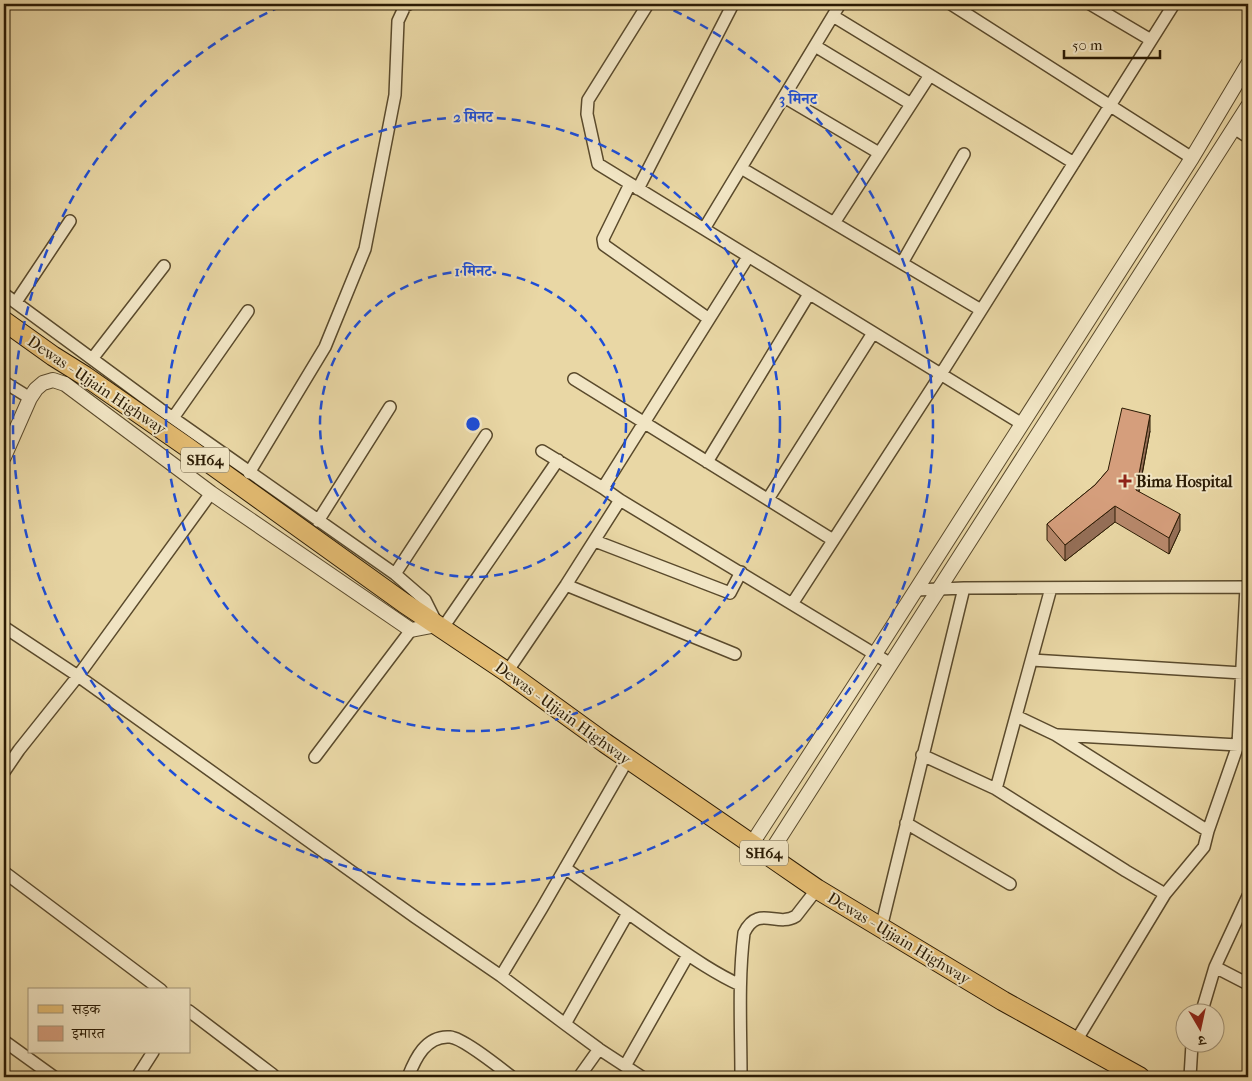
<svg xmlns="http://www.w3.org/2000/svg" width="1252" height="1081" viewBox="0 0 1252 1081" font-family="'IM FELL French Canon','Noto Serif Devanagari',serif">
	<style>
		.lines { fill: none; stroke-linecap: round; stroke-linejoin: round }
		.minor-casing { stroke: #5a4a2c; stroke-width: 14 }
		.tertiary-casing { stroke: #5a4a2c; stroke-width: 16 }
		.primary-casing { stroke: #2b1b04; stroke-width: 21 }
		.minor { stroke: #f1e5c4; stroke-width: 11 }
		.tertiary { stroke: #f1e5c4; stroke-width: 14 }
		.primary { stroke: #e4bc72; stroke-width: 19 }
		.wall { fill: #b7886b; stroke: #2b1b04 }
		.shaded-wall { fill: #956f57; stroke: #2b1b04 }
		.building { fill: #d59e7c; stroke: #2b1b04 }
		.ring { fill: none; stroke: #1d4ed8; stroke-width: 2.5; stroke-dasharray: 9 6 }
		.poi-dot { fill: #8f2418; stroke: #f1e5c4; stroke-width: 2 }
		.labels { text-anchor: middle; dominant-baseline: central; stroke-width: 4; stroke-linejoin: round; paint-order: stroke }
		.shield { fill: #f1e5c4; stroke: #66583e; stroke-width: 1 }
		.shield-label { font-size: 15px; font-weight: bold; fill: #2b1b04 }
		.street-label { font-size: 16px; fill: #2b1b04; stroke: #f1e5c4 }
		.poi-label { font-size: 16px; font-weight: bold; fill: #2b1b04; stroke: #f1e5c4; text-anchor: start }
		.centre { fill: #1d4ed8; stroke: #f1e5c4; stroke-width: 2.5 }
		.ring-label { font-size: 15px; text-anchor: middle; font-weight: bold; fill: #1d4ed8; stroke: #f1e5c4; stroke-width: 4; stroke-linejoin: round; paint-order: stroke }
	</style>
	<rect width="100%" height="100%" fill="#e9d7a5"/>
	<filter id="stains"><feTurbulence type="fractalNoise" baseFrequency=".004" numOctaves="4"/><feColorMatrix values="0 0 0 0 .2 0 0 0 0 .09 0 0 0 0 .02 0 0 0 .5 -.17"/></filter>
	<radialGradient id="worn" r=".72"><stop offset=".6" stop-color="#630" stop-opacity="0"/><stop offset="1" stop-color="#630" stop-opacity=".3"/></radialGradient>
	<g class="lines">
		<defs>
			<path id="minor" d="M648,4L588,100L587,114L598,164L1022,424
				M951,4L1192,158
				M1090,4L1151,40
				M833,16L1074,163
				M815,46L911,104
				M784,97L879,153
				M1234,128L1248,137
				M741,168L981,310
				M630,184L603,239L604,245L709,319
				M638,189L733,4
				M834,223L930,75
				M704,229L840,4
				M902,263L964,154
				M4,294L160,409L395,574L425,600L436,622
				M16,302L70,221
				M92,359L164,266
				M574,379L833,540
				M4,382L30,398
				M173,418L248,311
				M542,451L603,488L620,500L891,664
				M707,462L809,294
				M249,473L325,347L365,249L395,95L398,21L405,6L409,4
				M603,488L748,257
				M768,499L873,333
				M318,521L390,407
				M595,541L730,593L741,572
				M395,574L486,435
				M566,585L735,654
				M916,590L964,588L1248,587
				M792,604L941,374L1174,4
				M4,627L78,676L415,917L501,976L565,1024L599,1049L642,1077
				M442,629L558,460
				M1032,660L1242,673
				M507,672L566,585L620,500
				M1016,716L1056,735L1208,831L1204,847L1165,894L1076,1041
				M1058,735L1238,745L1246,587
				M922,755L996,789L1126,871L1165,894
				M315,757L411,630
				M4,772L19,750L78,676L211,493
				M996,789L1051,588
				M906,823L1010,884
				M1208,831L1238,745
				M565,868C597,891 629,914 662,937C687,954 712,972 740,985
				M4,872L161,990
				M1248,896L1215,967L1248,984
				M881,928L964,588
				M501,976L542,908L628,759
				M189,1011L272,1074L275,1077
				M1201,1014L1215,967
				M565,1024L628,913
				M4,1041L54,1077
				M625,1066L688,955
				M137,1077L153,1052
				M408,1077C415,1059 426,1035 450,1037C463,1038 500,1068 512,1077
				M579,1077L599,1049
				M741,1077C741,1029 738,981 744,933C758,904 777,928 796,916L817,889
				M1190,1077L1192,1044"/>
			<path id="tertiary" d="M4,457L30,398L36,389L43,383L53,380L65,384L211,493L411,630L437,625
				M751,845L875,654L1192,158L1248,64
				M768,856L1248,106"/>
			<path id="primary" d="M4,321L53,356L85,376L187,447L404,603L507,672L605,743L817,889L1003,1001L1140,1077"/>
		</defs>
		<use href="#minor" class="minor-casing"/>
		<use href="#tertiary" class="tertiary-casing"/>
		<use href="#primary" class="primary-casing"/>
		<use href="#minor" class="minor"/>
		<use href="#tertiary" class="tertiary"/>
		<use href="#primary" class="primary"/>
	</g>
	<path class="wall" d="M1150,431L1139,492L1180,530L1169,554L1115,522L1065,561L1047,540V524L1095,485L1108,470Z"/>
	<path class="shaded-wall" d="M1150,415V431L1136,506V490Z
		M1115,506V522L1065,561V545Z
		M1180,514V530L1169,554V538Z"/>
	<path class="building" d="M1122,408L1150,415L1136,490L1180,514L1169,538L1115,506L1065,545L1047,524L1095,485L1108,470Z"/>
	<g class="ring">
		<circle cx="473" cy="424" r="153"/>
		<circle cx="473" cy="424" r="307"/>
		<path d="M660 4A460 460 0 1 1 286 4"/>
	</g>
	<path class="poi-dot" d="M1122.5 473.5h5v5h5v5h-5v5h-5v-5h-5v-5h5z"/>
	<g class="labels">
		<g class="shield">
			<rect x="181" y="447.5" width="48" height="25" rx="4"/>
			<rect x="740" y="840.5" width="48" height="25" rx="4"/>
		</g>
		<g class="shield-label">
			<text x="205" y="460">SH64</text>
			<text x="764" y="853">SH64</text>
		</g>
		<g class="street-label">
			<text transform="translate(97 385) rotate(34)">Dewas - Ujjain Highway</text>
			<text transform="translate(563 713) rotate(36)">Dewas - Ujjain Highway</text>
			<text transform="translate(899 938) rotate(31)">Dewas - Ujjain Highway</text>
		</g>
		<g class="poi-label">
			<text x="1136" y="481">Bima Hospital</text>
		</g>
	</g>
	<circle cx="473" cy="424" r="8" class="centre"/>
	<g class="ring-label">
		<text x="798" y="104">3 मिनट</text>
		<text x="473" y="122">2 मिनट</text>
		<text x="473" y="276">1 मिनट</text>
	</g>
	<rect width="1252" height="1081" fill="none" stroke="#e9d7a5" stroke-width="20"/>
	<rect x="5" y="5" width="1242" height="1071" fill="none" stroke="#2b1b04" stroke-width="2.5"/>
	<rect x="10" y="10" width="1232" height="1061" fill="none" stroke="#2b1b04"/>
	<rect x="28" y="988" width="162" height="65" fill="#f1e5c4" stroke="#a29477"/>
	<rect x="38" y="1005" width="25" height="8" fill="#e4bc72" stroke="#a29477"/>
	<text x="72" y="1014" font-size="15" fill="#2b1b04">सड़क</text>
	<rect x="38" y="1026" width="25" height="15" fill="#d59e7c" stroke="#a29477"/>
	<text x="72" y="1038" font-size="15" fill="#2b1b04">इमारत</text>
	<g transform="translate(1200 1028) rotate(171)"><circle r="24" fill="#f1e5c4" stroke="#a29477"/>
	<path d="M0-4L9 19L0 12L-9 19Z" fill="#8f2418"/>
	<text y="-8" font-size="14" font-weight="bold" text-anchor="middle" fill="#2b1b04">उ</text>
	</g>
	<path d="M1064 50v8h96v-8" fill="none" stroke="#2b1b04" stroke-width="2.5"/>
	<text x="1072" y="50" font-size="15" fill="#2b1b04" stroke="#f1e5c4" stroke-width="4" paint-order="stroke">50 m</text>
	<rect width="100%" height="100%" filter="url(#stains)"/>
	<rect width="100%" height="100%" fill="url(#worn)"/>
</svg>
